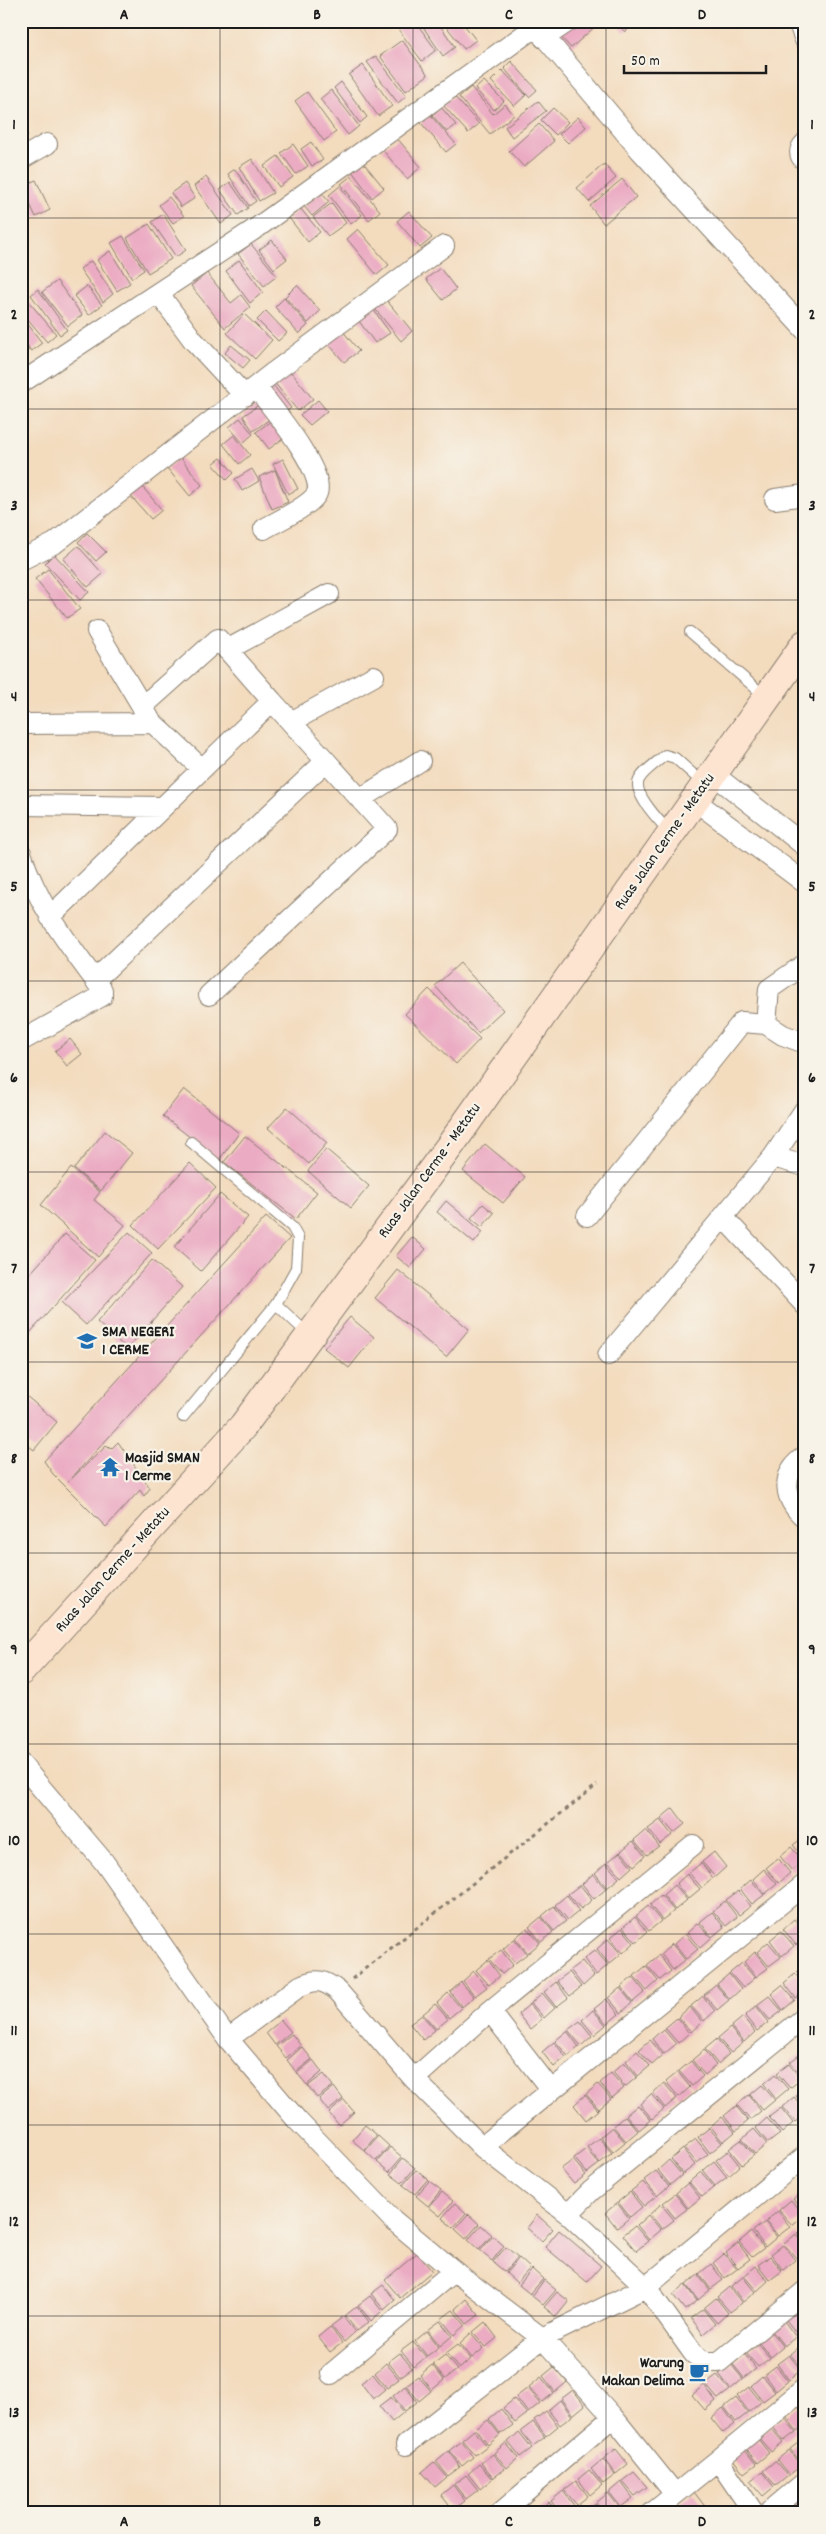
<svg xmlns="http://www.w3.org/2000/svg" width="826" height="2534" viewBox="0 0 826 2534" font-family="Dekko,sans-serif">
	<style>
		.building { fill: #ebabc3 }
		.lines { fill: none; stroke-linecap: round; stroke-linejoin: round }
		.service-casing { stroke: #887c6d; stroke-width: 12 }
		.minor-casing { stroke: #887c6d; stroke-width: 22 }
		.secondary-casing { stroke: #887c6d; stroke-width: 30 }
		.path { stroke: #887c6d; stroke-width: 3; stroke-dasharray: 4 4; stroke-linecap: butt }
		.service { stroke: #fff; stroke-width: 10 }
		.minor { stroke: #fff; stroke-width: 20 }
		.secondary { stroke: #fde4d1; stroke-width: 28 }
		.grid { fill: none; stroke: #1c1c1c; stroke-width: 1; stroke-opacity: 0.55 }
		.labels { text-anchor: middle; dominant-baseline: central; stroke-width: 4.5; stroke-linejoin: round; paint-order: stroke }
		.street-label { font-size: 16px; fill: #1c1c1c; stroke: #f7f3e8 }
		.poi-label { font-size: 16px; font-weight: bold; fill: #1c1c1c; stroke: #f7f3e8; text-anchor: start }
		.neatline { fill: none; stroke: #1c1c1c; stroke-width: 2 }
		.grid-label { font-size: 16px; text-anchor: middle; font-weight: bold; fill: #1c1c1c }
	</style>
	<rect width="100%" height="100%" fill="#f7f3e8"/>
	<filter id="ink" filterUnits="userSpaceOnUse"><feTurbulence type="fractalNoise" baseFrequency=".02" numOctaves="2"/><feDisplacementMap in="SourceGraphic" scale="10" xChannelSelector="R" yChannelSelector="G"/><feConvolveMatrix kernelMatrix="1 2 1 2 8 2 1 2 1" color-interpolation-filters="sRGB"/></filter>
	<filter id="wash" filterUnits="userSpaceOnUse"><feTurbulence type="fractalNoise" baseFrequency=".0096" numOctaves="4" result="noise"/><feDisplacementMap in="SourceGraphic" scale="20" xChannelSelector="R" yChannelSelector="G"/><feGaussianBlur stdDeviation="1.12" result="paint"/><feColorMatrix in="noise" values="0 0 0 0 0 0 0 0 0 0 0 0 0 0 0 0 0 1.4 0 .05"/><feComposite in="paint" operator="in"/></filter>
	<g filter="url(#wash)">
		<rect width="100%" height="100%" fill="#f3dbbe"/>
		<g id="blocks">
			<path class="building" d="M409,21H415L436,50L422,61L398,29Z
				M419,21H437L455,47L443,56Z
				M442,21H461L476,40L464,49Z
				M574,21H597L599,23L571,48L559,35Z
				M614,21H635L636,22L625,32Z
				M402,40L428,75L406,91L380,56Z
				M376,56L406,96L398,103L367,62Z
				M511,61L537,90L529,97L504,68Z
				M363,65L392,106L378,116L349,75Z
				M502,70L526,95L514,106L491,81Z
				M484,81L504,101L494,110L475,89Z
				M341,82L367,117L360,123L334,88Z
				M471,87L493,114L505,104L514,115L490,134L459,97Z
				M331,90L359,126L348,135L320,99Z
				M307,92L336,132L324,141L295,101Z
				M454,96L479,124L468,133L443,105Z
				M538,101L546,111L512,137L505,127Z
				M441,107L456,125L447,132L432,115Z
				M553,108L568,122L556,135L541,120Z
				M430,115L456,144L446,152L421,123Z
				M578,117L586,127L568,143L559,134Z
				M21,121L28,136L21,140Z
				M539,124L554,141L524,167L509,151Z
				M397,138L421,167L407,179L382,149Z
				M311,142L323,160L312,166L301,149Z
				M293,144L308,166L296,174L281,153Z
				M278,156L293,177L279,187L264,166Z
				M252,159L273,193L259,201L239,167Z
				M362,161L384,188L372,198L351,170Z
				M604,164L616,178L589,202L577,188Z
				M235,169L256,201L249,206L228,174Z
				M351,176L380,211L369,220L341,184Z
				M206,177L233,215L221,224L194,186Z
				M622,179L636,197L604,224L590,206Z
				M36,180L50,210L36,217L21,186Z
				M230,182L248,208L238,215L220,190Z
				M185,183L195,198L181,207L171,193Z
				M340,186L362,215L351,224L329,195Z
				M321,192L329,202L312,216L304,206Z
				M169,197L184,216L173,223L159,205Z
				M332,203L346,223L328,236L313,217Z
				M21,205L30,221L21,226Z
				M300,208L320,232L308,242L289,218Z
				M409,211L432,238L420,248L397,221Z
				M163,214L186,250L176,257L152,222Z
				M149,224L171,259L148,273L127,238Z
				M358,229L389,265L377,275L347,239Z
				M123,236L144,270L132,278L111,243Z
				M272,240L287,259L274,269L259,250Z
				M251,244L277,276L264,286L238,254Z
				M110,251L130,283L117,291L97,260Z
				M239,260L263,292L250,303L226,271Z
				M91,261L113,294L103,302L80,269Z
				M440,268L456,289L443,300L426,279Z
				M207,273L231,303L241,295L250,307L225,328L191,286Z
				M57,281L82,315L68,326L42,292Z
				M297,285L320,311L308,323L285,297Z
				M87,286L102,305L89,315L74,296Z
				M38,289L67,330L60,335L31,295Z
				M24,296L56,334L47,342L21,311V298Z
				M383,296L412,331L401,341L372,305Z
				M284,298L308,325L299,334L275,307Z
				M371,306L390,333L375,343L356,317Z
				M266,311L287,333L278,341L257,320Z
				M244,314L272,340L255,359L227,333Z
				M21,315L42,343L31,351L21,337Z
				M342,330L359,351L344,362L327,342Z
				M21,339L29,350L21,355Z
				M231,345L250,360L243,368L225,353Z
				M287,367L313,399L298,411L272,380Z
				M269,380L291,408L280,416L259,389Z
				M318,400L327,411L310,425L300,415Z
				M260,404L270,419L253,431L243,416Z
				M240,418L253,434L243,443L229,427Z
				M271,421L284,438L269,449L256,432Z
				M234,435L250,455L239,464L223,444Z
				M180,457L202,485L190,496L167,468Z
				M221,458L234,473L227,480L213,464Z
				M283,459L298,489L288,494L273,464Z
				M252,469L259,481L242,491L235,479Z
				M275,470L288,502L272,509L259,477Z
				M140,484L162,510L151,519L129,494Z
				M87,533L106,552L96,561L78,542Z
				M78,546L103,574L88,587L63,559Z
				M54,554L89,592L80,600L45,563Z
				M48,569L80,609L67,618L35,579Z
				M460,963L503,1010L478,1033L435,986Z
				M429,989L480,1039L456,1064L405,1014Z
				M70,1039L82,1054L67,1066L55,1051Z
				M184,1089L239,1133L219,1160L163,1116Z
				M287,1107L327,1143L309,1164L268,1128Z
				M105,1131L132,1153L101,1191L74,1169Z
				M245,1136L317,1192L296,1219L224,1162Z
				M485,1144L525,1177L503,1203L463,1171Z
				M326,1149L369,1186L351,1208L308,1171Z
				M190,1163L216,1188L158,1249L133,1225Z
				M71,1168L100,1192L94,1200L125,1225L98,1257L41,1205Z
				M220,1194L248,1217L201,1271L174,1247Z
				M446,1201L483,1232L474,1243L437,1212Z
				M483,1204L494,1213L482,1227L471,1218Z
				M266,1217L290,1238L68,1482L106,1446L111,1449L118,1442L150,1488L144,1496L140,1490L106,1527L53,1474L44,1461Z
				M129,1232L152,1253L86,1325L62,1303Z
				M65,1234L95,1260L21,1343V1284Z
				M412,1237L426,1249L410,1268L396,1256Z
				M152,1260L182,1287L127,1349L97,1322Z
				M398,1270L469,1329L446,1357L375,1298Z
				M350,1317L374,1337L349,1368L324,1348Z
				M25,1395L57,1422L34,1450L21,1440V1400Z
				M673,1808L685,1824L674,1833L661,1818Z
				M660,1820L672,1835L660,1844L648,1829Z
				M646,1830L659,1846L647,1855L634,1840Z
				M805,1836V1859L793,1845Z
				M633,1841L645,1856L634,1866L621,1851Z
				M791,1847L804,1862L792,1871L780,1856Z
				M620,1852L632,1867L621,1877L608,1862Z
				M714,1852L726,1867L715,1877L702,1862Z
				M778,1858L790,1873L779,1883L766,1868Z
				M606,1863L619,1878L607,1888L595,1873Z
				M701,1863L713,1878L702,1888L689,1873Z
				M764,1869L777,1884L765,1894L753,1879Z
				M593,1874L606,1889L594,1899L582,1884Z
				M687,1874L700,1889L688,1899L676,1884Z
				M751,1880L764,1895L752,1904L740,1889Z
				M580,1885L592,1900L581,1909L568,1894Z
				M674,1885L687,1900L675,1910L663,1895Z
				M738,1891L751,1906L739,1915L726,1900Z
				M567,1895L579,1911L568,1920L555,1905Z
				M661,1895L674,1911L662,1920L650,1905Z
				M725,1901L737,1917L726,1926L713,1911Z
				M554,1906L566,1921L554,1931L542,1916Z
				M648,1906L661,1921L649,1931L636,1916Z
				M805,1911V1929L796,1918Z
				M712,1912L724,1927L712,1937L700,1922Z
				M541,1917L553,1932L541,1942L529,1927Z
				M635,1917L647,1932L636,1942L623,1927Z
				M794,1919L805,1932V1937L796,1945L783,1929Z
				M698,1923L711,1938L700,1948L687,1933Z
				M527,1928L540,1943L528,1953L515,1938Z
				M622,1928L634,1943L623,1953L610,1938Z
				M781,1931L794,1946L782,1956L770,1940Z
				M685,1934L698,1949L686,1959L674,1944Z
				M514,1939L527,1954L515,1963L503,1949Z
				M608,1939L621,1954L609,1964L597,1949Z
				M768,1942L781,1957L769,1966L757,1952Z
				M672,1944L685,1960L673,1970L661,1954Z
				M501,1950L513,1965L502,1974L489,1959Z
				M595,1950L608,1965L596,1975L584,1959Z
				M755,1952L768,1968L756,1977L744,1962Z
				M659,1955L671,1971L660,1980L647,1965Z
				M488,1960L500,1976L489,1985L476,1970Z
				M582,1961L594,1976L583,1986L570,1970Z
				M742,1963L755,1978L743,1988L730,1973Z
				M646,1966L658,1981L647,1991L634,1976Z
				M805,1966V1982L797,1972Z
				M474,1971L487,1987L475,1996L463,1981Z
				M569,1972L581,1987L570,1996L557,1981Z
				M729,1974L741,1989L730,1999L717,1984Z
				M795,1974L805,1985V1992L796,1998L784,1983Z
				M633,1977L645,1992L633,2002L621,1987Z
				M461,1982L474,1997L462,2007L450,1992Z
				M556,1982L568,1998L556,2007L544,1992Z
				M716,1985L729,2000L717,2010L704,1995Z
				M782,1985L795,2000L783,2010L771,1994Z
				M620,1988L632,2003L621,2013L608,1998Z
				M448,1993L461,2008L449,2018L437,2003Z
				M542,1993L555,2008L544,2018L531,2003Z
				M703,1996L715,2011L704,2021L691,2006Z
				M769,1996L782,2011L770,2020L757,2005Z
				M606,1999L619,2014L607,2024L594,2009Z
				M435,2004L448,2019L436,2029L423,2014Z
				M530,2004L542,2019L530,2029L518,2014Z
				M756,2006L769,2022L757,2031L745,2016Z
				M690,2007L702,2022L691,2032L678,2017Z
				M593,2010L606,2025L594,2035L582,2020Z
				M422,2015L435,2030L423,2040L410,2024Z
				M743,2017L755,2032L744,2042L731,2027Z
				M677,2018L689,2033L678,2043L665,2028Z
				M281,2020L291,2032L275,2045L266,2033Z
				M580,2021L592,2036L581,2046L568,2030Z
				M730,2028L743,2043L731,2053L718,2038Z
				M663,2029L676,2044L664,2054L652,2039Z
				M567,2031L579,2047L568,2056L555,2041Z
				M292,2034L301,2046L286,2058L276,2046Z
				M717,2039L729,2054L718,2064L705,2049Z
				M650,2040L663,2055L652,2065L639,2050Z
				M554,2042L566,2057L554,2067L542,2052Z
				M302,2047L312,2059L296,2072L287,2060Z
				M704,2050L716,2065L705,2075L692,2060Z
				M637,2051L650,2066L638,2076L626,2061Z
				M802,2053L805,2056V2076L803,2078L790,2062Z
				M313,2060L322,2072L307,2085L297,2073Z
				M691,2061L703,2076L692,2086L679,2071Z
				M624,2062L637,2077L625,2087L613,2072Z
				M789,2064L801,2079L790,2088L777,2073Z
				M678,2072L690,2087L679,2097L666,2082Z
				M611,2073L624,2088L612,2098L600,2083Z
				M324,2074L333,2086L317,2098L308,2086Z
				M775,2074L788,2089L776,2099L764,2084Z
				M664,2083L677,2098L665,2108L653,2093Z
				M598,2084L611,2099L599,2109L586,2094Z
				M762,2085L775,2100L763,2110L750,2095Z
				M334,2087L343,2099L328,2111L319,2099Z
				M805,2088V2107L796,2096Z
				M651,2094L664,2109L652,2119L640,2104Z
				M585,2095L598,2110L586,2120L574,2105Z
				M749,2095L761,2111L750,2120L737,2105Z
				M794,2097L805,2110V2114L795,2122L782,2107Z
				M344,2100L354,2112L339,2125L329,2113Z
				M638,2105L651,2120L639,2130L626,2115Z
				M736,2106L748,2121L736,2131L724,2116Z
				M781,2108L793,2123L782,2133L769,2117Z
				M625,2116L638,2131L626,2141L613,2126Z
				M722,2117L735,2132L723,2142L711,2127Z
				M767,2118L780,2134L768,2143L756,2128Z
				M365,2125L377,2135L364,2150L352,2140Z
				M612,2127L625,2142L613,2152L600,2137Z
				M709,2128L722,2143L710,2153L698,2137Z
				M754,2129L767,2144L755,2154L742,2139Z
				M378,2136L389,2146L376,2161L365,2151Z
				M599,2138L612,2153L600,2163L587,2147Z
				M696,2139L708,2154L697,2163L684,2148Z
				M741,2140L754,2155L742,2165L729,2149Z
				M390,2147L402,2157L389,2172L377,2162Z
				M586,2149L599,2164L587,2173L574,2158Z
				M683,2149L695,2165L683,2174L671,2159Z
				M728,2151L740,2166L729,2176L716,2160Z
				M403,2158L415,2168L402,2183L390,2174Z
				M573,2160L586,2175L574,2184L561,2169Z
				M669,2160L682,2175L670,2185L658,2170Z
				M714,2161L727,2177L715,2186L703,2171Z
				M416,2170L428,2179L415,2194L403,2185Z
				M656,2171L669,2186L657,2196L644,2180Z
				M701,2172L714,2187L702,2197L689,2182Z
				M429,2181L441,2190L428,2206L416,2196Z
				M643,2182L655,2197L644,2206L631,2191Z
				M688,2183L700,2198L688,2208L676,2193Z
				M805,2190V2214L793,2199Z
				M442,2192L453,2201L440,2216L429,2207Z
				M630,2192L642,2207L630,2217L618,2202Z
				M675,2194L687,2209L675,2218L663,2203Z
				M791,2200L803,2216L792,2225L779,2210Z
				M455,2203L466,2213L453,2228L442,2218Z
				M617,2203L629,2218L617,2228L605,2213Z
				M661,2204L674,2220L662,2229L650,2214Z
				M778,2211L790,2227L778,2236L766,2221Z
				M468,2214L479,2224L466,2239L455,2229Z
				M537,2215L553,2229L542,2241L527,2228Z
				M648,2215L661,2230L649,2240L637,2225Z
				M765,2222L777,2237L765,2247L753,2231Z
				M481,2225L492,2235L479,2250L468,2240Z
				M635,2226L648,2241L636,2251L623,2235Z
				M805,2227V2242L798,2233Z
				M559,2230L601,2266L587,2282L545,2247Z
				M751,2232L764,2248L752,2257L739,2242Z
				M796,2234L805,2245V2253L797,2259L784,2244Z
				M493,2236L504,2246L492,2261L480,2251Z
				M738,2243L750,2259L738,2268L726,2253Z
				M783,2245L795,2260L783,2270L771,2254Z
				M506,2247L518,2257L505,2272L493,2262Z
				M417,2253L432,2271L400,2298L385,2280Z
				M724,2254L737,2269L725,2278L713,2263Z
				M770,2256L782,2271L770,2280L758,2265Z
				M519,2258L530,2268L517,2283L506,2273Z
				M711,2264L723,2280L711,2289L699,2274Z
				M756,2266L768,2281L757,2291L744,2276Z
				M532,2269L543,2279L530,2294L519,2285Z
				M698,2275L710,2290L698,2300L686,2285Z
				M743,2277L755,2292L743,2302L731,2286Z
				M544,2280L556,2290L543,2305L532,2296Z
				M383,2285L395,2300L384,2310L371,2294Z
				M685,2285L697,2301L685,2310L673,2295Z
				M729,2287L742,2303L730,2312L717,2297Z
				M557,2292L569,2301L556,2317L544,2307Z
				M370,2296L382,2311L371,2321L358,2305Z
				M716,2298L728,2313L717,2323L704,2308Z
				M466,2299L479,2315L467,2324L455,2309Z
				M805,2305V2317L799,2310Z
				M357,2306L369,2322L357,2331L345,2316Z
				M703,2309L715,2324L703,2334L691,2318Z
				M453,2310L465,2325L454,2335L441,2319Z
				M798,2311L805,2320V2330L798,2335L786,2320Z
				M343,2317L355,2332L344,2342L331,2326Z
				M440,2321L452,2336L440,2346L428,2330Z
				M784,2321L796,2337L784,2346L772,2331Z
				M485,2322L497,2338L486,2347L473,2332Z
				M330,2327L342,2343L330,2352L318,2337Z
				M427,2331L439,2347L427,2356L415,2341Z
				M771,2332L783,2347L771,2357L759,2342Z
				M471,2333L484,2348L472,2358L460,2343Z
				M413,2342L426,2357L414,2367L401,2351Z
				M757,2343L770,2358L758,2367L745,2352Z
				M458,2344L471,2359L459,2369L446,2353Z
				M802,2344L805,2347V2368L803,2369L790,2354Z
				M400,2353L412,2368L400,2377L388,2362Z
				M744,2353L756,2369L744,2378L732,2363Z
				M445,2355L457,2370L445,2379L433,2364Z
				M789,2355L801,2370L789,2380L777,2364Z
				M386,2363L399,2379L387,2388L375,2373Z
				M731,2364L743,2379L731,2389L719,2374Z
				M432,2365L444,2380L432,2390L420,2375Z
				M776,2366L788,2381L776,2391L764,2375Z
				M554,2367L567,2382L555,2392L543,2376Z
				M373,2374L385,2389L373,2399L361,2383Z
				M717,2375L730,2390L718,2399L705,2384Z
				M418,2376L431,2391L419,2401L406,2385Z
				M762,2376L775,2392L763,2401L751,2386Z
				M541,2377L554,2393L542,2402L529,2387Z
				M704,2385L716,2401L705,2410L692,2395Z
				M405,2386L417,2402L405,2411L393,2396Z
				M749,2387L761,2402L749,2412L737,2396Z
				M528,2388L540,2403L528,2413L516,2397Z
				M573,2390L585,2405L573,2415L561,2399Z
				M391,2397L404,2412L392,2422L379,2406Z
				M736,2398L748,2413L736,2422L724,2407Z
				M514,2399L527,2414L515,2423L503,2408Z
				M560,2400L572,2416L560,2425L548,2410Z
				M805,2400V2412L799,2405Z
				M797,2406L805,2416V2425L797,2431L785,2415Z
				M723,2408L735,2424L723,2433L711,2418Z
				M501,2409L513,2425L501,2434L489,2419Z
				M546,2411L558,2426L546,2436L534,2420Z
				M784,2417L796,2432L784,2441L772,2426Z
				M488,2420L500,2435L488,2445L476,2429Z
				M533,2422L545,2437L533,2446L521,2431Z
				M770,2427L783,2442L771,2452L758,2437Z
				M474,2430L487,2446L475,2455L462,2440Z
				M519,2432L532,2448L520,2457L508,2442Z
				M757,2438L769,2453L757,2463L745,2447Z
				M802,2440L805,2443V2463L803,2465L790,2449Z
				M461,2441L473,2457L462,2466L449,2451Z
				M506,2443L518,2458L507,2468L494,2453Z
				M616,2449L628,2464L616,2474L604,2458Z
				M744,2449L756,2464L744,2473L732,2458Z
				M789,2450L801,2466L789,2475L777,2460Z
				M448,2451L460,2467L448,2476L436,2461Z
				M493,2454L505,2469L493,2478L481,2463Z
				M603,2459L615,2475L603,2484L591,2469Z
				M775,2461L788,2476L776,2486L763,2471Z
				M434,2462L447,2477L435,2487L422,2472Z
				M479,2464L492,2479L480,2489L468,2474Z
				M589,2470L602,2485L590,2495L578,2479Z
				M634,2472L647,2487L635,2496L622,2481Z
				M762,2472L774,2487L763,2496L750,2481Z
				M466,2475L478,2490L466,2499L454,2484Z
				M576,2481L588,2496L577,2505L564,2490Z
				M621,2482L633,2498L621,2507L609,2492Z
				M453,2485L465,2501L453,2510L441,2495Z
				M563,2491L575,2507L567,2513H560L551,2501Z
				M694,2492L710,2513H667Z
				M608,2493L620,2508L614,2513H604L596,2503Z
				M805,2494V2513H803L794,2502Z
				M549,2502L558,2513H539L538,2511Z
				M793,2503L800,2513H782Z
				M595,2504L602,2513H583Z"/>
		</g>
	</g>
	<g filter="url(#ink)">
		<use href="#blocks" fill-opacity="0" stroke="#887c6d" stroke-width="1"/>
		<g class="lines">
			<defs>
				<path id="service" d="M690,632L766,697
					M670,833C661,822 632,794 639,780C643,771 658,762 665,755L675,758L704,784
					M276,1304L309,1335
					M183,1417L276,1304L296,1268L298,1238L292,1227L191,1142"/>
				<path id="minor" d="M531,21L640,150L805,330
					M798,21L805,40
					M544,38L569,21
					M805,143C799,149 798,155 805,161
					M21,159L47,144
					M159,294L193,340L245,396
					M21,383L258,227L535,27
					M256,387C269,404 329,475 316,495C307,508 277,521 264,529
					M775,499L805,495
					M21,560L55,543L274,372L444,246
					M97,631L149,718
					M227,650L329,594
					M142,707L218,639L272,701
					M291,722L374,676
					M21,724L153,723L202,769
					M713,774L805,846
					M360,799L420,761
					M694,800L805,883
					M21,805L163,807L272,701L326,761L95,980C65,940 36,901 21,853
					M50,917L163,807
					M805,964L769,989L766,1024L783,1035L805,1043
					M209,995L387,829L326,761
					M21,1041L102,996V990L95,980
					M805,1109L773,1157L805,1166
					M587,1216L742,1022L766,1024
					M723,1217L805,1305
					M608,1355L773,1157
					M805,1456C779,1474 784,1500 805,1518
					M21,1764L104,1862L228,2039L297,2120L393,2220L454,2271L542,2338L646,2287L805,2156
					M490,2011L551,2090
					M228,2039L300,1986C316,1978 324,1980 338,1991L414,2079L482,2147L568,2214L646,2287L694,2354L704,2362H719L805,2291
					M414,2079L490,2011L693,1845
					M482,2147L805,1884
					M568,2214L591,2191L805,2017
					M331,2374L454,2271
					M406,2445L542,2338L613,2417L675,2494
					M500,2513L613,2417
					M652,2513L718,2460
					M754,2513L718,2460L805,2388
					M768,2513L805,2482"/>
				<path id="secondary" d="M21,1671L243,1426L452,1143L805,644"/>
			</defs>
			<use href="#service" class="service-casing"/>
			<use href="#minor" class="minor-casing"/>
			<use href="#secondary" class="secondary-casing"/>
			<path class="path" d="M352,1979L597,1785"/>
			<use href="#service" class="service"/>
			<use href="#minor" class="minor"/>
			<use href="#secondary" class="secondary"/>
		</g>
	</g>
	<path class="grid" d="M220,21V2513M413,21V2513M606,21V2513M21,218H805M21,409H805M21,600H805M21,790H805M21,981H805M21,1172H805M21,1362H805M21,1553H805M21,1744H805M21,1934H805M21,2125H805M21,2316H805"/>
	<defs>
		<symbol id="school-bare" viewBox="-9 -9 18 18"><path d="M0-5L7-2L0 1L-7-2ZM-4 1L0 2.5L4 1V4Q0 6-4 4Z" fill="#1f6fb2" stroke="#f7f3e8" stroke-width="2.5" paint-order="stroke"/></symbol>
		<symbol id="temple-bare" viewBox="-9 -9 18 18"><path d="M0-6L5-2H3V0L6.5 2.5H4V6H1.5V3h-3V6H-4V2.5H-6.5L-3 0V-2H-5Z" fill="#1f6fb2" stroke="#f7f3e8" stroke-width="2.5" paint-order="stroke"/></symbol>
		<symbol id="cafe-bare" viewBox="-9 -9 18 18"><path d="M-5.5-4.5H6V0H3Q3 3.5 0 3.5H-2.5Q-5.5 3.5-5.5 0ZM3-3.2v2h1.7v-2ZM-6 4.5H4V6H-6Z" fill="#1f6fb2" stroke="#f7f3e8" stroke-width="2.5" paint-order="stroke"/></symbol>
	</defs>
	<g fill-rule="evenodd">
		<use href="#school-bare" x="73" y="1327" width="28" height="28"/>
		<use href="#temple-bare" x="96" y="1453" width="28" height="28"/>
		<use href="#cafe-bare" x="685" y="2358" width="28" height="28"/>
	</g>
	<g class="labels">
		<g class="street-label">
			<text transform="translate(665 842) rotate(-55)">Ruas Jalan Cerme - Metatu</text>
			<text transform="translate(430 1171) rotate(-54)">Ruas Jalan Cerme - Metatu</text>
			<text transform="translate(113 1570) rotate(-48)">Ruas Jalan Cerme - Metatu</text>
		</g>
		<g class="poi-label">
			<text x="102" y="1332">SMA NEGERI<tspan x="102" dy="18">1 CERME</tspan></text>
			<text x="125" y="1458">Masjid SMAN<tspan x="125" dy="18">1 Cerme</tspan></text>
			<text x="684" y="2363" text-anchor="end">Warung<tspan x="684" dy="18">Makan Delima</tspan></text>
		</g>
	</g>
	<rect width="826" height="2534" fill="none" stroke="#f7f3e8" stroke-width="55"/>
	<path d="M624 65v8h142v-8" fill="none" stroke="#1c1c1c" stroke-width="2.5"/>
	<text x="631" y="65" font-size="15" fill="#1c1c1c" stroke="#f7f3e8" stroke-width="4" paint-order="stroke">50 m</text>
	<rect x="28" y="28" width="770" height="2478" class="neatline"/>
	<g class="grid-label">
		<text x="124" y="19">A</text>
		<text x="317" y="19">B</text>
		<text x="509" y="19">C</text>
		<text x="702" y="19">D</text>
		<text x="14" y="129">1</text>
		<text x="812" y="129">1</text>
		<text x="14" y="319">2</text>
		<text x="812" y="319">2</text>
		<text x="14" y="510">3</text>
		<text x="812" y="510">3</text>
		<text x="14" y="701">4</text>
		<text x="812" y="701">4</text>
		<text x="14" y="891">5</text>
		<text x="812" y="891">5</text>
		<text x="14" y="1082">6</text>
		<text x="812" y="1082">6</text>
		<text x="14" y="1273">7</text>
		<text x="812" y="1273">7</text>
		<text x="14" y="1463">8</text>
		<text x="812" y="1463">8</text>
		<text x="14" y="1654">9</text>
		<text x="812" y="1654">9</text>
		<text x="14" y="1845">10</text>
		<text x="812" y="1845">10</text>
		<text x="14" y="2035">11</text>
		<text x="812" y="2035">11</text>
		<text x="14" y="2226">12</text>
		<text x="812" y="2226">12</text>
		<text x="14" y="2417">13</text>
		<text x="812" y="2417">13</text>
		<text x="124" y="2526">A</text>
		<text x="317" y="2526">B</text>
		<text x="509" y="2526">C</text>
		<text x="702" y="2526">D</text>
	</g>
</svg>
